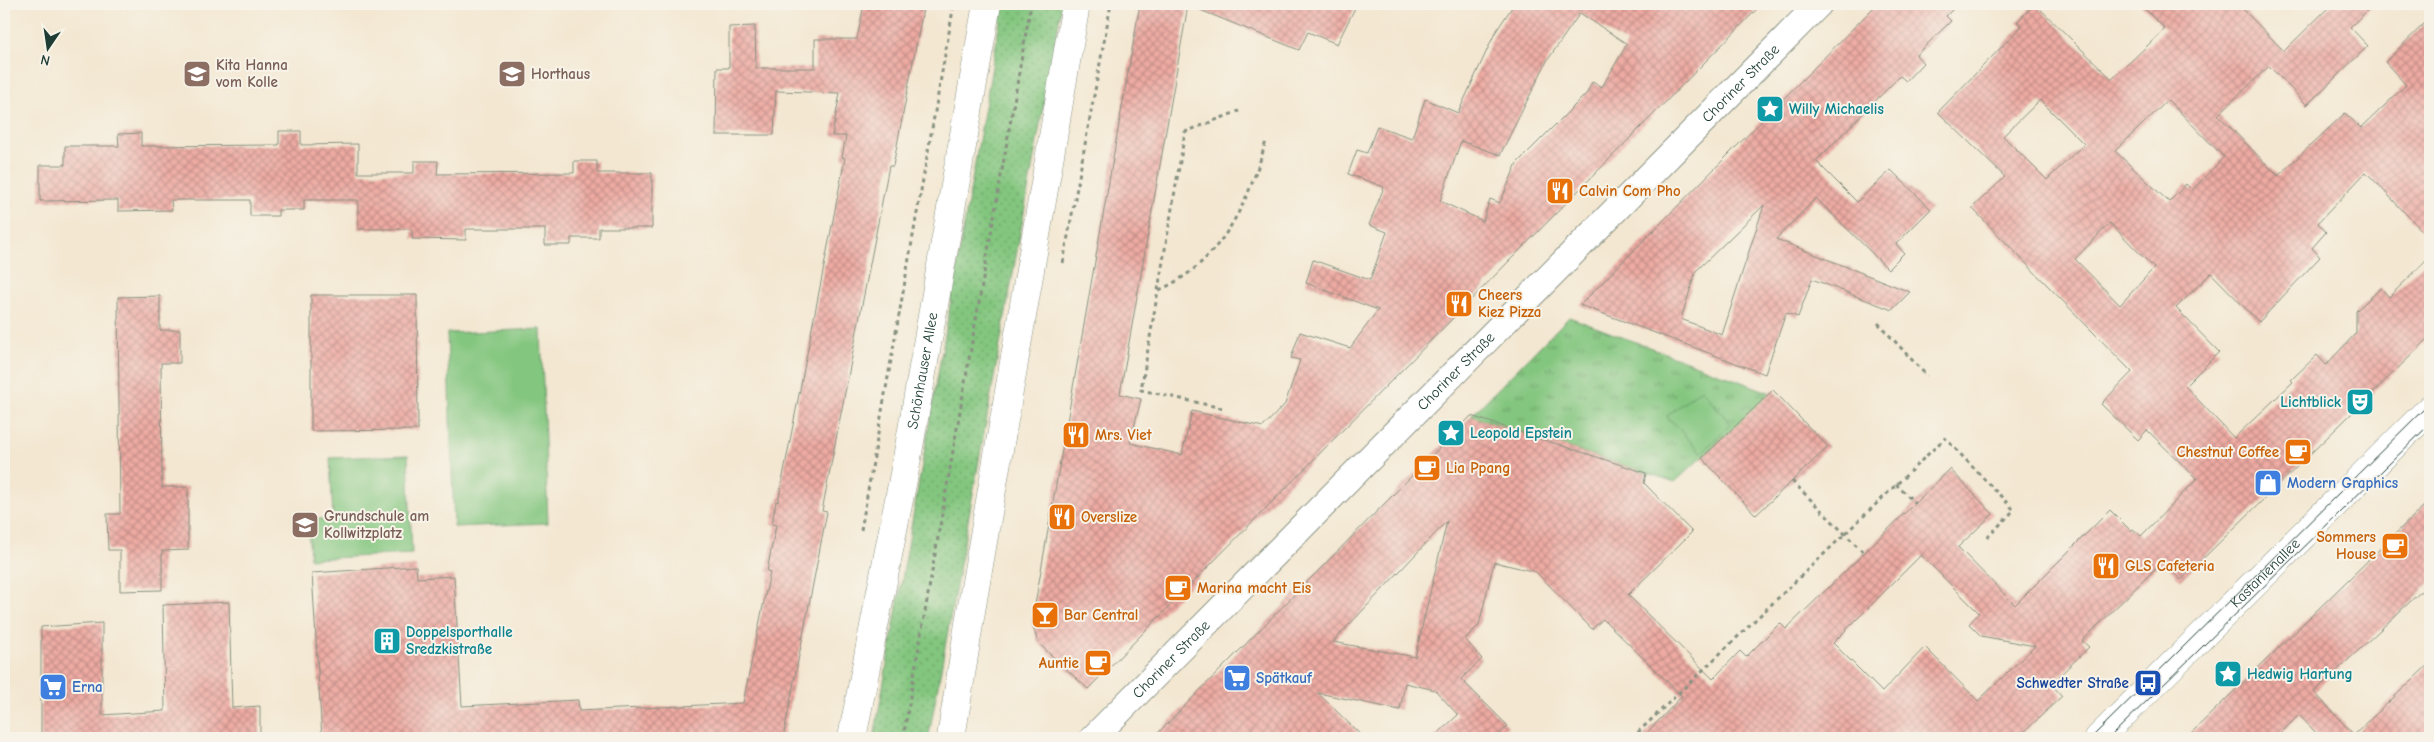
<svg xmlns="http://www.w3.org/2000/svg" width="2434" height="742" viewBox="0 0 2434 742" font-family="'Comic Neue',sans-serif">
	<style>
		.grass { fill: url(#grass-dots); stroke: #51825a }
		.park { fill: url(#park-tufts); stroke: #51825a }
		.pitch { fill: #83c67f; stroke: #51825a }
		.building { fill: url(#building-cross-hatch); fill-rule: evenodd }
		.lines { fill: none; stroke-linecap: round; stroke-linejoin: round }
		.street-casing { stroke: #899282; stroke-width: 28 }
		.secondary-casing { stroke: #899282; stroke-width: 29 }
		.path { stroke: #899282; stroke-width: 3; stroke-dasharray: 4 4; stroke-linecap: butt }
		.street { stroke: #fff; stroke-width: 26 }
		.secondary { stroke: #fff; stroke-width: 28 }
		.tram { stroke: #1f3d34; stroke-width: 1 }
		.labels { text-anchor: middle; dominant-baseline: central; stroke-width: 4; stroke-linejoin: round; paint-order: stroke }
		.education-label { font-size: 15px; font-weight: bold; fill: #785e54; stroke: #f7f3e8; text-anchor: start }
		.street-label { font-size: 15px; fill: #1f3d34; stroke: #f7f3e8 }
		.culture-label { font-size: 15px; font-weight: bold; fill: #0d838f; stroke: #f7f3e8; text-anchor: start }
		.food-label { font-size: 15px; font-weight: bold; fill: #c56008; stroke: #f7f3e8; text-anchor: start }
		.shop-label { font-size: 15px; font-weight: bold; fill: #366cbe; stroke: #f7f3e8; text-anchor: start }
		.transit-label { font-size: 15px; font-weight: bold; fill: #164399; stroke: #f7f3e8; text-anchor: end }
	</style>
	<defs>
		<pattern id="grass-dots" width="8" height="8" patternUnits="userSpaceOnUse" patternTransform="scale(1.25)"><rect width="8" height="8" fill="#83c67f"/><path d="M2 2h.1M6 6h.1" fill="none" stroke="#6ba269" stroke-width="1.8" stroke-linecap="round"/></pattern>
		<pattern id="park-tufts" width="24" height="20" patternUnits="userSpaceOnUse" patternTransform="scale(1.25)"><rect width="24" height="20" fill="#83c67f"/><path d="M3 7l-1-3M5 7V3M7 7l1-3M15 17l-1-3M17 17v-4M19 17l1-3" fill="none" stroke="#6ba269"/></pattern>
		<pattern id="building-cross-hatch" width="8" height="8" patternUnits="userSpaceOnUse" patternTransform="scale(1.25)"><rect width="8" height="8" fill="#eeaba3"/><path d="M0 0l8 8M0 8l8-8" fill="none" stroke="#c08c86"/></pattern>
	</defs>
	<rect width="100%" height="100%" fill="#f7f3e8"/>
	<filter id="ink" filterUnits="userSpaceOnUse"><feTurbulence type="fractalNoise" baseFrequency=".02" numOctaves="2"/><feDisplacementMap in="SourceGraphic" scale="10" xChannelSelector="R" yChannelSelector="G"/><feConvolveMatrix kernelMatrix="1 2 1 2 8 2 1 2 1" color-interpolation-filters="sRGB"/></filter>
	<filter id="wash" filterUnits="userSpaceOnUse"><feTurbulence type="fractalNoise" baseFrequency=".0096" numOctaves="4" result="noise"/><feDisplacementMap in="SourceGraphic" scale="20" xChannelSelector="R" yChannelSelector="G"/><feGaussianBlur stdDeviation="1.12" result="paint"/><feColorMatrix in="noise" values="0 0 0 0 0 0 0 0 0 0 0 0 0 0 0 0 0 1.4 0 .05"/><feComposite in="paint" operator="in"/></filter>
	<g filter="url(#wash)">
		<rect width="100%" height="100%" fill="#f3e7d1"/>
		<path class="grass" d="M1003,4H1062L929,735L904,738H874Z"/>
		<path class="park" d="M1569,317L1771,393L1675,482L1471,416Z"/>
		<path class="pitch" d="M541,329L548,523L454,527L447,333Z
			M1701,389L1731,424L1701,453L1667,416Z
			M408,455L412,554L310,559L308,520L333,518L330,458Z"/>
		<g id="blocks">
			<path class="building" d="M864,4H924L893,166H889L822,511L827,512L783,738H322L312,573L416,566L417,578L454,576L462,706L578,700L579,711L743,703L770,572L767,571L776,525L772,524L776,501L778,502L828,246L845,158L842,157L846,136H832L840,93L776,91L774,135H716L717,68H729V27L755,26L756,68H815V39H857Z
				M1140,4H1357L1337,44L1308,32L1299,50L1188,5L1120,394L1141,399L1130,443L1182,455L1192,411L1263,427L1285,404L1300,360L1291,358L1300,332L1350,348L1378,310L1306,283L1313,260L1370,280L1387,232L1369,225L1384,187L1348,174L1357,150L1367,153L1377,126L1412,138L1425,99L1458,113L1495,33L1514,4H1762L1088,689L1038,643L1032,622ZM1580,13L1627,44L1602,87L1592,82L1587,93L1517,163L1500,203L1490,199L1483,221L1440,201L1461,141L1500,155L1547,61Z
				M1877,4H1958L1946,16L1951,21L1916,55L1923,63L1906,81L1900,76L1816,161L1857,202L1891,170L1931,209L1896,244L1904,253L1888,269L1816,198L1776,239L1910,292L1892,310L1812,279L1798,317L1786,313L1765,374L1580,305ZM1764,205L1722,335L1681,319L1696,271Z
				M2035,4L2112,79L2165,29L2140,4H2238L2284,51L2332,4H2374L2350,27L2368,46L2307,105L2269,66L2218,115L2278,176L2345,113L2361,128L2406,85L2385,62L2430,18V239L2366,172L2318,223L2326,232L2312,248L2320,257L2259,322L2211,273L2176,308L2219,352L2185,386L2234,438L2293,382L2291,380L2317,355L2326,365L2356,333V311L2381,288L2389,297L2430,257V337L2181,580L2162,562L2082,641L2089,647L2051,684L2062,696L2018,738H1642L1682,696L1603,619L1592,629L1536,572L1494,562L1479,625L1465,639L1482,659L1461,679L1508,726L1496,738H1433L1458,715L1435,690L1405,683L1400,710L1318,693L1364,738H1153L1471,416L1646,473L1644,483L1692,532L1628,595L1713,679L1740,651L1746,657L1780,623L1786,629L1950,469L1993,514L1958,547L2015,605L2110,510L2131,531L2133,529L2141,536L2197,479L2147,430L2138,440L2101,404L2132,372L1972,208L2005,177L1938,112L2022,26L2017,22ZM2040,100L2084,144L2047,180L2003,136ZM2168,100L2224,157L2192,190L2186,184L2169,202L2115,151ZM2110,223L2154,268L2120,305L2075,259ZM1447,521L1415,657L1333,642ZM1921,555L1979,613L1969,624L1981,636L2035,646L1978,701L1925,647L1882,692L1833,643Z
				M279,131H301V145L358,144V173H414V161H438L437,174L574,173V161H597V173H652V228H599V238H571V245H545V229H466V240L412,239V229H358V200H304V210H278V216H250V200H171L172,210L118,211V200L40,201V165H65V146H119L118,134L141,133V146L279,145Z
				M311,295H417L418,430L311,431Z
				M160,296V330H180V363H161L162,487H188V550L162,551V590L120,591V550H108L107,514H120L118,297Z
				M1773,390L1828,447L1756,515L1702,458Z
				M2430,500V583L2314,692L2354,735L2430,663V738H2321L2299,715L2276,738H2186Z
				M229,602L232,708L260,706V738H41V627L102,623V715L165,711L163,605Z"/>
		</g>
	</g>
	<g filter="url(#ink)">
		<use href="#blocks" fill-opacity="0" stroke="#899282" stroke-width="1"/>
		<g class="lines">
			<defs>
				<g id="street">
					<path id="s1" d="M1093,738L1819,4"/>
				</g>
				<g id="secondary">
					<path id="s2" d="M852,738L906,464L987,4"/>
					<path d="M951,738L971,611L1076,4"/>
					<path id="s3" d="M2099,738L2430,409"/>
				</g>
			</defs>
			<use href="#street" class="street-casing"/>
			<use href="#secondary" class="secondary-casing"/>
			<path class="path" d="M1063,263L1111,4
				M1159,290C1220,264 1249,202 1266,141
				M1878,323L1927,376
				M1222,408L1141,390L1185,132L1239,111
				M1792,481L1864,553
				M1896,484L1915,503
				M861,530L954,4
				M903,738L1031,4
				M1632,738L1945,438L2014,510L1986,539"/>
			<use href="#street" class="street"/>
			<use href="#secondary" class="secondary"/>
			<path class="tram" d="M2091,738L2430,403
				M2109,738L2430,424"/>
		</g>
	</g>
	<defs>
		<symbol id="school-square" viewBox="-11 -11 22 22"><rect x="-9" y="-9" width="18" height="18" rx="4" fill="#8d6e63" stroke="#f7f3e8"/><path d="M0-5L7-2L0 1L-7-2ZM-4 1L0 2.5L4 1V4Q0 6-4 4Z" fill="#fff"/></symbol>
		<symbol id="sight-square" viewBox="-11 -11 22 22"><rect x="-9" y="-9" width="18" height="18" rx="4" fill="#0f9aa8" stroke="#f7f3e8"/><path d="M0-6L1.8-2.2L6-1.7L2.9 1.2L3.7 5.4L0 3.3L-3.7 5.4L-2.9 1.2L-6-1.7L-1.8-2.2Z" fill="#fff"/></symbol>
		<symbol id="restaurant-square" viewBox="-11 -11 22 22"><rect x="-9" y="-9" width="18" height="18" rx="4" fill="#e8710a" stroke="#f7f3e8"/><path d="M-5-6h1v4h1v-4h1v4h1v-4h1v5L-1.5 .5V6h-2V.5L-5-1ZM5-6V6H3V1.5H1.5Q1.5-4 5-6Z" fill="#fff"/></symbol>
		<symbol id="theatre-square" viewBox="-11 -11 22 22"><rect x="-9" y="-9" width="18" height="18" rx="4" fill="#0f9aa8" stroke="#f7f3e8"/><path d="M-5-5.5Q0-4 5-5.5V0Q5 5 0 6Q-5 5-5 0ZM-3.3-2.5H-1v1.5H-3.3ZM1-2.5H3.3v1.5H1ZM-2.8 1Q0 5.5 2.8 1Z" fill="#fff"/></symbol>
		<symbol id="cafe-square" viewBox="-11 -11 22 22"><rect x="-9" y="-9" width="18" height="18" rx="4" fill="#e8710a" stroke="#f7f3e8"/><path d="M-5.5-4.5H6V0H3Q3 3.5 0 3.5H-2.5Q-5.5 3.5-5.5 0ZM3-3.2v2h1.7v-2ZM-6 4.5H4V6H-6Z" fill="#fff"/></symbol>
		<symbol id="shop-square" viewBox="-11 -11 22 22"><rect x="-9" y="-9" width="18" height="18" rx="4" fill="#3f7fe0" stroke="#f7f3e8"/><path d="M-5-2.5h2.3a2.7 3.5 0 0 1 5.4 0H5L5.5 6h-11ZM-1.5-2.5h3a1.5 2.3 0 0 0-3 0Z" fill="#fff"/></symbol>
		<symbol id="bar-square" viewBox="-11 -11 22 22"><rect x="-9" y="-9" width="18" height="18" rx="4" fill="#e8710a" stroke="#f7f3e8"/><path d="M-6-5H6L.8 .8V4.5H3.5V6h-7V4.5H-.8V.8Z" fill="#fff"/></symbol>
		<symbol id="building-square" viewBox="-11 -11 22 22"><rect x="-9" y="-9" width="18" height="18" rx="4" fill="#0f9aa8" stroke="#f7f3e8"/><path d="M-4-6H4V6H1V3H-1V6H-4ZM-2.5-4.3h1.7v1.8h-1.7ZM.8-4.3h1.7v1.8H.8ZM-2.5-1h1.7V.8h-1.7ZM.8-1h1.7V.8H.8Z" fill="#fff"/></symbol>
		<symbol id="supermarket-square" viewBox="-11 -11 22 22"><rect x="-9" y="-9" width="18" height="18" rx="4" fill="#3f7fe0" stroke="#f7f3e8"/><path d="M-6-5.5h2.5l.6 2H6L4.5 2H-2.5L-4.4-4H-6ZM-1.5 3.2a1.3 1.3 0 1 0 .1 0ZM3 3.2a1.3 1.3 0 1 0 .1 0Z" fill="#fff"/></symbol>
		<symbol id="bus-square" viewBox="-11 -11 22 22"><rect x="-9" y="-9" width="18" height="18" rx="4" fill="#1a4fb4" stroke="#f7f3e8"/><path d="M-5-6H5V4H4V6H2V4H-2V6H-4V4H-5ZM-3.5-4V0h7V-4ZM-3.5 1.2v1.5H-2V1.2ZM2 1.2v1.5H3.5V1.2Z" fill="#fff"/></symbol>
	</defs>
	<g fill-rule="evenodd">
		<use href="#school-square" x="181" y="58" width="32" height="32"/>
		<use href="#school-square" x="496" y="58" width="32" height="32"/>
		<use href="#sight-square" x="1754" y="93" width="32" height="32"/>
		<use href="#restaurant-square" x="1544" y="175" width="32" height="32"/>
		<use href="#restaurant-square" x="1443" y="288" width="32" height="32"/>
		<use href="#theatre-square" x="2344" y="386" width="32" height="32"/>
		<use href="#sight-square" x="1435" y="417" width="32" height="32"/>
		<use href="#restaurant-square" x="1060" y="419" width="32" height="32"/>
		<use href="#cafe-square" x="2282" y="436" width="32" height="32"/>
		<use href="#cafe-square" x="1411" y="452" width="32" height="32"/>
		<use href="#shop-square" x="2252" y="467" width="32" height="32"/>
		<use href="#restaurant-square" x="1046" y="501" width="32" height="32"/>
		<use href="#school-square" x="289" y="509" width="32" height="32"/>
		<use href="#cafe-square" x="2379" y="530" width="32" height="32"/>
		<use href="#restaurant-square" x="2090" y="550" width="32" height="32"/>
		<use href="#cafe-square" x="1162" y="572" width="32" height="32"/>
		<use href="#bar-square" x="1029" y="599" width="32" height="32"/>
		<use href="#building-square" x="371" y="625" width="32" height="32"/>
		<use href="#cafe-square" x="1082" y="647" width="32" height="32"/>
		<use href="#sight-square" x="2212" y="658" width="32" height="32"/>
		<use href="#supermarket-square" x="1221" y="662" width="32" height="32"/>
		<use href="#bus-square" x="2132" y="667" width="32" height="32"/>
		<use href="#supermarket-square" x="37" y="671" width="32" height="32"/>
	</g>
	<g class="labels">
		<g class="education-label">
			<text x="216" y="65">Kita Hanna<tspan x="216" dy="17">vom Kolle</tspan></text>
			<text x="531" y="74">Horthaus</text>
			<text x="324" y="516">Grundschule am<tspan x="324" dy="17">Kollwitzplatz</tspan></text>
		</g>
		<g class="street-label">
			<text stroke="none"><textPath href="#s1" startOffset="921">Choriner Straße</textPath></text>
			<text stroke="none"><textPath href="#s1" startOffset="516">Choriner Straße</textPath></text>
			<text stroke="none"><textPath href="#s2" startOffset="374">Schönhauser Allee</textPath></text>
			<text stroke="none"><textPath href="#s3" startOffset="234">Kastanienallee</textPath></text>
			<text stroke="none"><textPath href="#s1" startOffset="111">Choriner Straße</textPath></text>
		</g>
		<g class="culture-label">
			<text x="1789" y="109">Willy Michaelis</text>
			<text x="2341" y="402" text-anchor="end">Lichtblick</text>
			<text x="1470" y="433">Leopold Epstein</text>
			<text x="406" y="632">Doppelsporthalle<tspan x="406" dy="17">Sredzkistraße</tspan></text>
			<text x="2247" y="674">Hedwig Hartung</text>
		</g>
		<g class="food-label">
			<text x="1579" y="191">Calvin Com Pho</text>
			<text x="1478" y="295">Cheers<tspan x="1478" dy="17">Kiez Pizza</tspan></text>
			<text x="1095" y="435">Mrs. Viet</text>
			<text x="2279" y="452" text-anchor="end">Chestnut Coffee</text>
			<text x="1446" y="468">Lia Ppang</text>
			<text x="1081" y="517">Overslize</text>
			<text x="2376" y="537" text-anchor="end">Sommers<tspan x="2376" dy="17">House</tspan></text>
			<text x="2125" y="566">GLS Cafeteria</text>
			<text x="1197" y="588">Marina macht Eis</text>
			<text x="1064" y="615">Bar Central</text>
			<text x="1079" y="663" text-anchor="end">Auntie</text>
		</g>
		<g class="shop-label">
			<text x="2287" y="483">Modern Graphics</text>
			<text x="1256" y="678">Spätkauf</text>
			<text x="72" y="687">Erna</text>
		</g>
		<g class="transit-label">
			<text x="2129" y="683">Schwedter Straße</text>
		</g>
	</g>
	<rect width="2434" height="742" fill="none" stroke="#f7f3e8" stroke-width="20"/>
	<g transform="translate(48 48) rotate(193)" stroke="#f7f3e8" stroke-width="4" paint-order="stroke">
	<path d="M0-4L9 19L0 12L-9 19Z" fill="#1f3d34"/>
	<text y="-8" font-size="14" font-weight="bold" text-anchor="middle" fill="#1f3d34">N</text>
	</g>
</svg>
